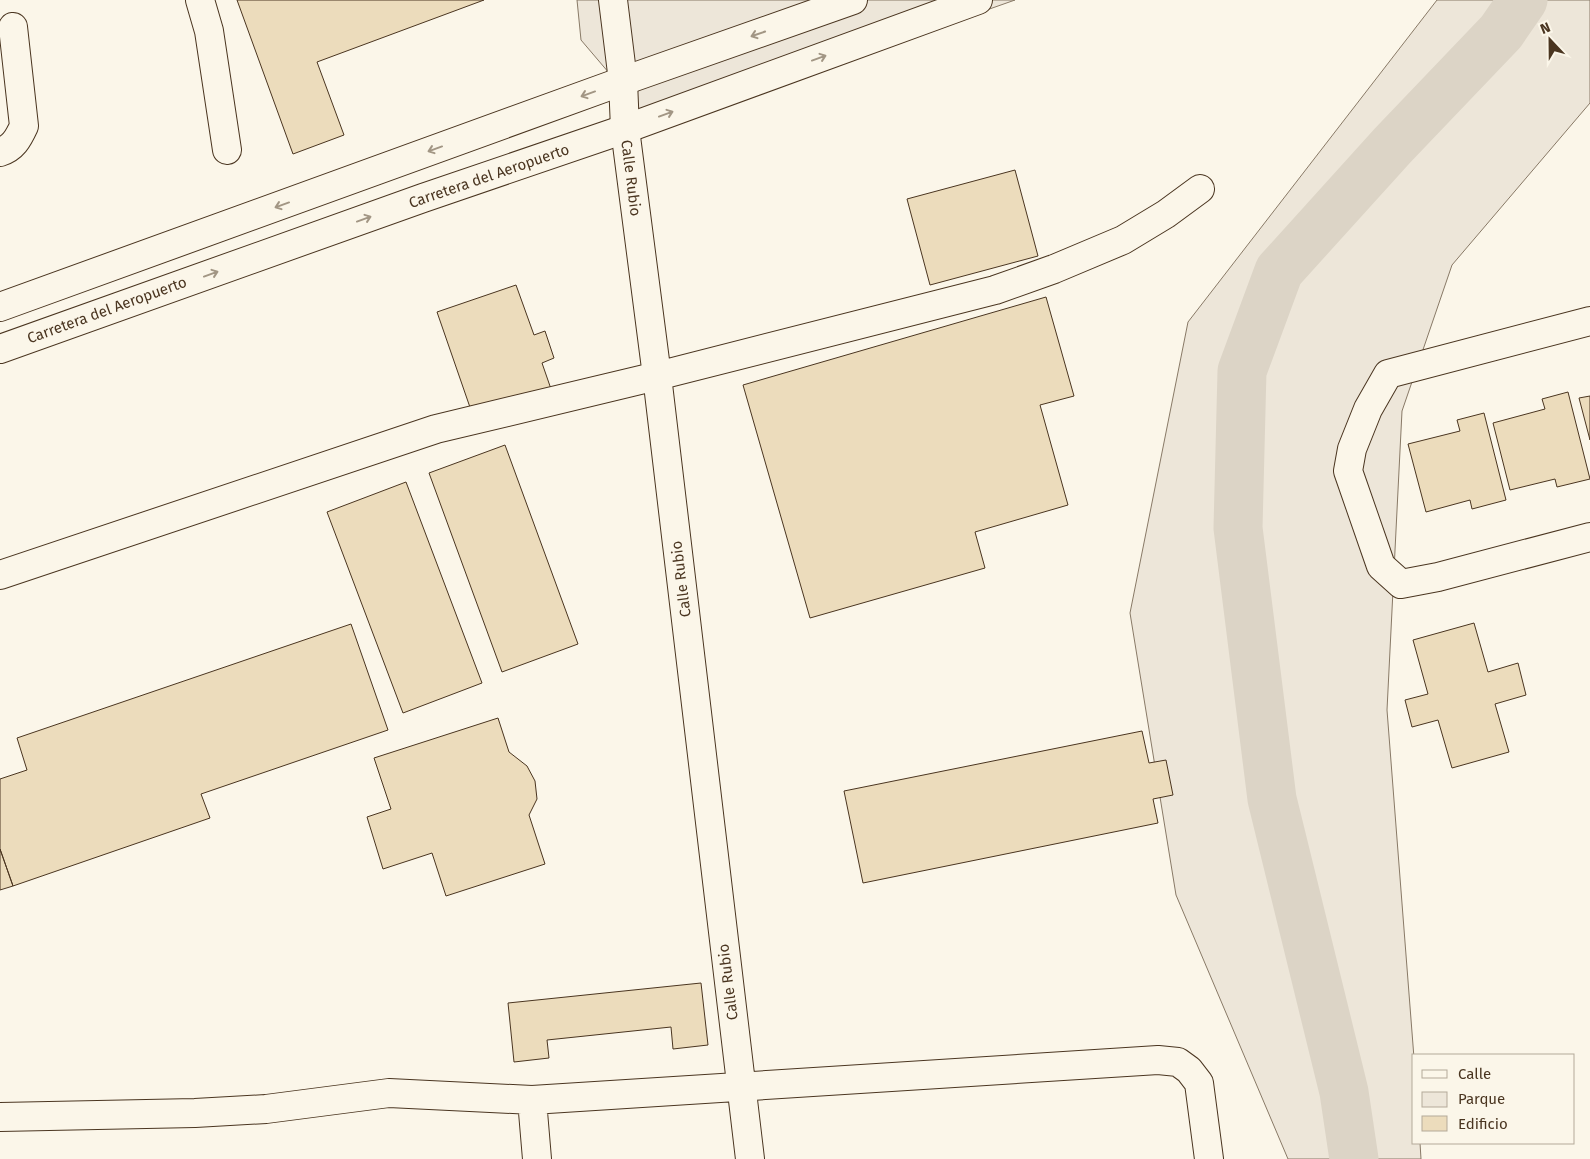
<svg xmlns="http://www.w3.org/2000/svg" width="1590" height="1159" viewBox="0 0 1590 1159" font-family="'Fira Sans',sans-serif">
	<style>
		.green { fill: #ede6d9; stroke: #887966 }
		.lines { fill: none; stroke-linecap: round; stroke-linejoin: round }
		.river { stroke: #dcd4c6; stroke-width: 49 }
		.building { fill: #ecdcbc; stroke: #4a3520 }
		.minor-casing { stroke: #4a3520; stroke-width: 30 }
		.major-casing { stroke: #4a3520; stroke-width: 30 }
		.minor { stroke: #fbf6e9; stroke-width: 28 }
		.major { stroke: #fbf6e9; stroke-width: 28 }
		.oneway { stroke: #a29684 }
		.labels { text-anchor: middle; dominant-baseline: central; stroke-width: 4; stroke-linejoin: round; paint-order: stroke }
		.street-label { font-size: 15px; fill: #4a3520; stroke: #fbf6e9 }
	</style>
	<rect width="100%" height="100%" fill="#fbf6e9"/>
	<path class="green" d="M577,0H1015L655,127L581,40Z
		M1437,0H1590V103L1452,265L1402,411L1387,710L1414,1058V1143H1420L1421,1159H1288L1176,895L1130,613L1188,322Z"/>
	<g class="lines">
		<path class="river" d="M1354,1159L1344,1092L1272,799L1238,528L1242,371L1279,271L1393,145L1501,32L1523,0"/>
	</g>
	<path class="building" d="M237,0H484L317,62L344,135L293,154Z
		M1015,170L1038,256L930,285L907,199Z
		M516,285L534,335L545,331L554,358L542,363L551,389L473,416L437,312Z
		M1046,297L1074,396L1040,405L1068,505L975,532L985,568L810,618L743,385Z
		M1568,392L1590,479L1557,487L1555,479L1510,490L1493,423L1545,409L1542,399Z
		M1590,396V440L1579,398Z
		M1484,413L1506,500L1472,509L1470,500L1426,512L1408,444L1460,431L1457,420Z
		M505,445L578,644L502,672L429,473Z
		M406,482L482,683L403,713L327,512Z
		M1474,623L1488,672L1518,663L1526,695L1495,704L1509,752L1452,768L1438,720L1412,727L1405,700L1428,694L1413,640Z
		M351,624L388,730L201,794L210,818L13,886L0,849V779L27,770L17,738Z
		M498,718L509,752L527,766L535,781L537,799L529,815L545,864L446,896L432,853L383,869L367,817L391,809L374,758Z
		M1142,731L1149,763L1166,760L1173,795L1153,799L1158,823L863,883L844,791Z
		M0,849L13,886L0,890Z
		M701,983L708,1045L673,1049L671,1027L547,1040L549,1058L514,1062L508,1003Z"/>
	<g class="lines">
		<defs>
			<path id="minor" d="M200,0L209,31L227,150
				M613,0L623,81L625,129L657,376L750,1159
				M0,152C13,148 18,139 24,126L13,27
				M1590,321L1388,374L1368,409L1352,449L1348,471L1381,566L1401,584L1438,577L1590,537
				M0,575L436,429L657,376L995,290L1054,269L1123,240L1166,214L1200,189
				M532,1100L537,1159
				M0,1117L195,1113L266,1109L389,1093L532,1100L1158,1060L1178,1062L1189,1070L1199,1083L1209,1159"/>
			<path id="major" d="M0,307L623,81L853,0
				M0,349L423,198L625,129L978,0"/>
		</defs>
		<use href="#minor" class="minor-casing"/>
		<use href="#major" class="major-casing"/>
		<use href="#minor" class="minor"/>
		<use href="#major" class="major"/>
	</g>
	<defs><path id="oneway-shaft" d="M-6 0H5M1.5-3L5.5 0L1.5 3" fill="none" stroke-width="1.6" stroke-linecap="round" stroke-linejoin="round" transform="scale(1.25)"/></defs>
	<g class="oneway">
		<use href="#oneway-shaft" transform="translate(758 34) rotate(161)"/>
		<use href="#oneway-shaft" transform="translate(819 58) rotate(-20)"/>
		<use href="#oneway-shaft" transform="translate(588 94) rotate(160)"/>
		<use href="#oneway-shaft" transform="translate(666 114) rotate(-20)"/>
		<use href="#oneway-shaft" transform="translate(435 149) rotate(160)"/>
		<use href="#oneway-shaft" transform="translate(282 205) rotate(160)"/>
		<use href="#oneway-shaft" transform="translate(364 219) rotate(-20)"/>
		<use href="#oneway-shaft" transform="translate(211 274) rotate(-20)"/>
	</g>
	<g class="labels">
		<g class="street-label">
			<text transform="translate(489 176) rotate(-19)">Carretera del Aeropuerto</text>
			<text transform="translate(631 178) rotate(83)">Calle Rubio</text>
			<text transform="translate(107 310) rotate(-20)">Carretera del Aeropuerto</text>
			<text transform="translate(681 579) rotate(-97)">Calle Rubio</text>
			<text transform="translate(728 982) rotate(-97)">Calle Rubio</text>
		</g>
	</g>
	<rect x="1412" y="1054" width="162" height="90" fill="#fbf6e9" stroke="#b4a999"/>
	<rect x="1422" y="1070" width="25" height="8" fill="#fbf6e9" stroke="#b4a999"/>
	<text x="1458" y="1079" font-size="15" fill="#4a3520">Calle</text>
	<rect x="1422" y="1092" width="25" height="15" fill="#ede6d9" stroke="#b4a999"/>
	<text x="1458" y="1104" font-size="15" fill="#4a3520">Parque</text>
	<rect x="1422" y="1116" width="25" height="15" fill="#ecdcbc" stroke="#b4a999"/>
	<text x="1458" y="1129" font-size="15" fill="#4a3520">Edificio</text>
	<g transform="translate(1550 40) rotate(338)" stroke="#fbf6e9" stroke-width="4" paint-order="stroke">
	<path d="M0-4L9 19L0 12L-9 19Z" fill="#4a3520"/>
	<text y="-8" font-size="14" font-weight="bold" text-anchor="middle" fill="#4a3520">N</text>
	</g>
</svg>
